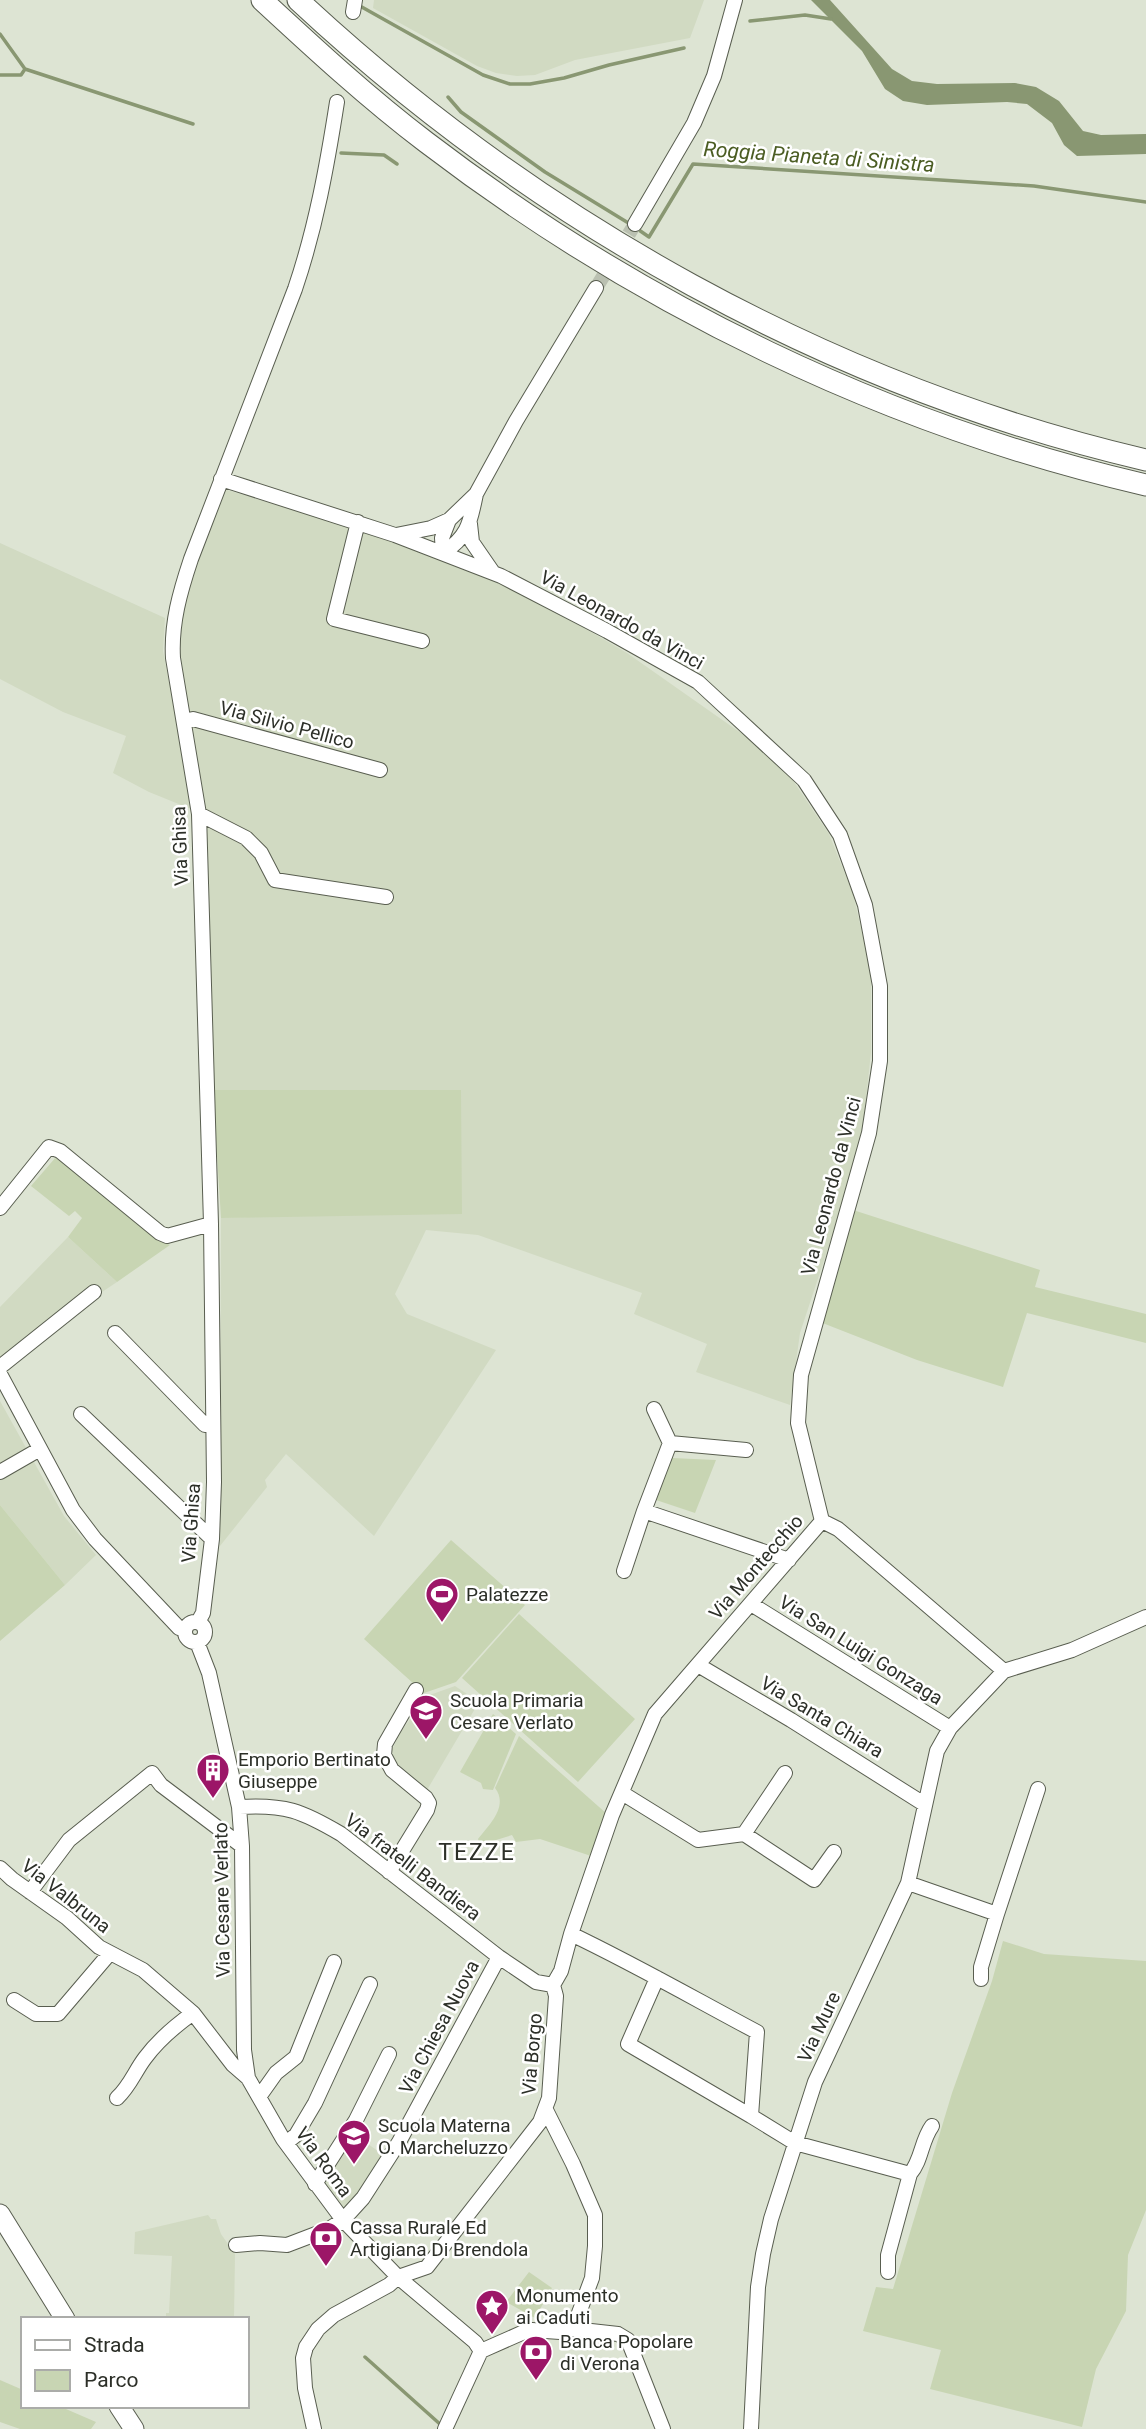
<svg xmlns="http://www.w3.org/2000/svg" width="1146" height="2429" viewBox="0 0 1146 2429" font-family="Roboto,sans-serif">
	<style>
		.built { fill: #d1dac2 }
		.green { fill: #c8d5b3 }
		.water { fill: #899772 }
		.lines { fill: none; stroke-linecap: round; stroke-linejoin: round }
		.stream { stroke: #899772; stroke-width: 3.5 }
		.minor-tunnel { stroke: #bac0b1; stroke-width: 14; stroke-dasharray: 14 7; stroke-linecap: butt }
		.minor-casing { stroke: #595e50; stroke-width: 16 }
		.major-casing { stroke: #595e50; stroke-width: 21 }
		.highway-casing { stroke: #595e50; stroke-width: 23 }
		.minor { stroke: #fff; stroke-width: 14 }
		.major { stroke: #fff; stroke-width: 19 }
		.highway { stroke: #fff; stroke-width: 21 }
		.labels { text-anchor: middle; dominant-baseline: central; stroke-width: 5; stroke-linejoin: round; paint-order: stroke }
		.street-label { font-size: 19px; fill: #2c2f28; stroke: #fff }
		.poi-label { font-size: 19px; fill: #2c2f28; stroke: #fff; text-anchor: start }
		.water-label { font-size: 21px; font-style: italic; fill: #4b5d23; stroke: #fff }
		.quarter-label { font-size: 23px; letter-spacing: 2px; fill: #2c2f28; stroke: #fff }
	</style>
	<rect width="100%" height="100%" fill="#dde4d3"/>
	<path class="built" d="M374,0H704L690,38L575,60L535,75L517,76L496,73L477,66L373,8Z
		M224,489L385,538L450,561L509,588L586,629L627,653L748,738L792,779L829,834L853,894L871,971V1052L863,1128L833,1233L800,1333L790,1405L696,1372L707,1344L634,1314L642,1293L478,1235L426,1230L395,1294L407,1314L496,1350L374,1536L286,1454L265,1480L267,1487L220,1546L221,1218L406,1212L213,1090L207,885L177,659L185,591Z
		M0,543L165,618L163,651L189,781L191,809L149,792L113,773L126,736L63,712L0,679Z
		M68,1237L117,1282L0,1360V1307Z
		M0,1401L64,1516L96,1555L65,1585L0,1505Z
		M455,1686L479,1702L427,1790L395,1765L392,1750L400,1733L427,1696Z
		M351,2132L385,2156L346,2211L320,2180Z
		M208,2215L211,2219H216L221,2234L235,2254L234,2319H166V2313H169L172,2256L134,2254L135,2232Z"/>
	<path class="green" d="M213,1090H461L462,1214L221,1218Z
		M56,1157L159,1240L170,1245L117,1282L68,1237L82,1218L75,1211L69,1216L31,1186Z
		M853,1210L1040,1270L1035,1287L1146,1314V1343L1027,1313L1003,1387L917,1360L820,1322Z
		M672,1458L716,1460L695,1513L656,1500Z
		M0,1505L65,1585L0,1641Z
		M451,1540L525,1605L456,1682L424,1693L364,1639Z
		M519,1614L635,1719L578,1782L462,1678Z
		M493,1714L516,1734L493,1790L483,1789L481,1783L460,1772Z
		M519,1736L607,1814L591,1856L540,1839L516,1842L512,1835L480,1845L478,1839C489,1825 509,1806 495,1788Z
		M1003,1941L1044,1954L1146,1961V2210L1128,2255L1126,2311L1096,2369L1082,2427L930,2389L941,2350L863,2331L876,2287L893,2289L952,2093L992,1981Z
		M529,2272L552,2288L535,2318L506,2302Z
		M0,2380L23,2390V2406H59L96,2422L91,2429H20L0,2422Z"/>
	<path class="water" d="M811,0H830L892,69L912,81L937,84L1015,83L1036,87L1059,101L1083,131L1101,135L1146,134V154L1077,156L1064,145L1052,123L1027,104L1007,102L927,105L903,101L885,89L862,51Z"/>
	<g class="lines">
		<path class="stream" d="M360,6L483,75L510,84H530L564,78L609,65L684,48
			M750,21L805,15L831,19
			M0,34L25,69L193,124
			M0,75H21L25,69
			M448,97L461,112L545,172L630,224
			M341,153L384,155L397,164
			M636,228L649,237L693,164L1034,186L1146,202
			M365,2357L441,2425"/>
		<path class="minor-tunnel" d="M596,288L635,224"/>
		<defs>
			<path id="minor" d="M353,12L355,0
				M635,224L694,123L714,76L735,0
				M221,479L395,535L501,576L607,631L698,682L804,780L840,835L865,905L880,986V1061L869,1133L801,1375L798,1423L822,1521
				M358,522L334,619L422,641
				M470,524L472,542L492,571
				M396,535L431,528L449,520
				M443,553L442,538L449,520L476,494L516,421L596,288
				M443,553C469,536 470,522 476,494
				M184,721L193,719L380,770
				M199,814L246,838L261,853L275,880L386,897
				M0,1208L49,1147L60,1151L160,1233L167,1236L211,1224
				M115,1333L205,1425H213
				M0,1367L94,1292
				M0,1374L73,1510L95,1539L179,1628L185,1629
				M81,1414L212,1539
				M670,1443L746,1450
				M0,1472L40,1449
				M644,1511L670,1443L654,1409
				M822,1521L838,1529L1004,1671L1072,1650L1146,1617
				M624,1571L644,1511L789,1560
				M751,1604L950,1728
				M185 1632a10 10 0 1 1 20 0a10 10 0 1 1-20 0Z
				M198,1622L203,1613L212,1539L214,1482L211,1224L199,814L173,658C171,623 180,592 191,559L295,289C316,227 327,166 337,102
				M197,1642L209,1673L239,1807L242,1846L244,2050L248,2078
				M698,1665L791,1720L924,1804
				M622,1793L698,1840L744,1834L814,1880L834,1852
				M239,1807C285,1804 302,1811 341,1834L499,1957L536,1982L553,1985
				M744,1834L785,1773
				M0,1868L12,1879L67,1918L99,1947L143,1970L193,2013L233,2065L248,2078L283,2139L343,2220L398,2277L475,2342L481,2351
				M389,1872L427,1810L429,1803L426,1798L392,1770L384,1755L385,1744L416,1690
				M908,1883L997,1914L981,1967V1979
				M30,1892L69,1840L152,1773L161,1785L242,1846
				M997,1914L1038,1789
				M571,1934C634,1964 695,1999 757,2032L751,2116L628,2044L657,1978
				M553,1985L561,1971L571,1934L612,1815L655,1714L822,1521
				M14,2000L36,2014H58L110,1953
				M259,2097L276,2073L296,2057L334,1962
				M117,2098C130,2086 135,2071 145,2058C159,2039 175,2026 193,2013
				M546,2110L573,2164L595,2215V2246L592,2278L573,2329
				M751,2116L795,2143L910,2174L888,2255V2272
				M286,2143L296,2135L315,2103L370,1984
				M910,2174C922,2160 921,2141 932,2126
				M315,2184L356,2120L389,2054
				M236,2245L260,2243L287,2245L329,2229L343,2220L363,2198L399,2142L499,1957
				M481,2351L524,2332L532,2330L560,2332L573,2329L618,2334L628,2340L663,2429
				M314,2429L305,2388L303,2358L306,2347L318,2329L334,2315L389,2285L398,2277L427,2267L540,2122L549,2098L556,1996L553,1985
				M445,2429L481,2351
				M751,2429L758,2287L763,2254L771,2219L815,2082L908,1883L937,1751L950,1728L1004,1671"/>
			<path id="major" d="M0,2214L65,2319
				M119,2406L134,2429"/>
			<path id="highway" d="M262,0C315,49 368,98 426,142C638,304 885,425 1146,485
				M298,0C535,221 829,386 1146,460"/>
		</defs>
		<use href="#minor" class="minor-casing"/>
		<use href="#major" class="major-casing"/>
		<use href="#highway" class="highway-casing"/>
		<use href="#minor" class="minor"/>
		<use href="#major" class="major"/>
		<use href="#highway" class="highway"/>
	</g>
	<defs>
		<symbol id="stadium-pin" viewBox="-11 -11 22 30"><path d="M0 17L-7.5 6A9.5 9.5 0 1 1 7.5 6Z" fill="#9c1667" stroke="#fff"/><path d="M0-5a6.5 5 0 1 0 0 10a6.5 5 0 1 0 0-10ZM-3.5-1.8h7v3.6h-7Z" fill="#fff"/></symbol>
		<symbol id="school-pin" viewBox="-11 -11 22 30"><path d="M0 17L-7.5 6A9.5 9.5 0 1 1 7.5 6Z" fill="#9c1667" stroke="#fff"/><path d="M0-5L7-2L0 1L-7-2ZM-4 1L0 2.5L4 1V4Q0 6-4 4Z" fill="#fff"/></symbol>
		<symbol id="building-pin" viewBox="-11 -11 22 30"><path d="M0 17L-7.5 6A9.5 9.5 0 1 1 7.5 6Z" fill="#9c1667" stroke="#fff"/><path d="M-4-6H4V6H1V3H-1V6H-4ZM-2.5-4.3h1.7v1.8h-1.7ZM.8-4.3h1.7v1.8H.8ZM-2.5-1h1.7V.8h-1.7ZM.8-1h1.7V.8H.8Z" fill="#fff"/></symbol>
		<symbol id="bank-pin" viewBox="-11 -11 22 30"><path d="M0 17L-7.5 6A9.5 9.5 0 1 1 7.5 6Z" fill="#9c1667" stroke="#fff"/><path d="M-6-4H6V4H-6ZM0-2.3a2.3 2.3 0 1 0 0 4.6a2.3 2.3 0 1 0 0-4.6Z" fill="#fff"/></symbol>
		<symbol id="sight-pin" viewBox="-11 -11 22 30"><path d="M0 17L-7.5 6A9.5 9.5 0 1 1 7.5 6Z" fill="#9c1667" stroke="#fff"/><path d="M0-6L1.8-2.2L6-1.7L2.9 1.2L3.7 5.4L0 3.3L-3.7 5.4L-2.9 1.2L-6-1.7L-1.8-2.2Z" fill="#fff"/></symbol>
	</defs>
	<g fill-rule="evenodd">
		<use href="#stadium-pin" x="423" y="1575" width="38" height="52"/>
		<use href="#school-pin" x="407" y="1692" width="38" height="52"/>
		<use href="#building-pin" x="194" y="1751" width="38" height="52"/>
		<use href="#school-pin" x="335" y="2117" width="38" height="52"/>
		<use href="#bank-pin" x="307" y="2219" width="38" height="52"/>
		<use href="#sight-pin" x="473" y="2287" width="38" height="52"/>
		<use href="#bank-pin" x="517" y="2333" width="38" height="52"/>
	</g>
	<g class="labels">
		<g class="street-label">
			<text transform="translate(622 620) rotate(29)">Via Leonardo da Vinci</text>
			<text transform="translate(287 725) rotate(15)">Via Silvio Pellico</text>
			<text transform="translate(180 846) rotate(-92)">Via Ghisa</text>
			<text transform="translate(831 1186) rotate(-75)">Via Leonardo da Vinci</text>
			<text transform="translate(191 1523) rotate(-86)">Via Ghisa</text>
			<text transform="translate(756 1567) rotate(-49)">Via Montecchio</text>
			<text transform="translate(861 1650) rotate(32)">Via San Luigi Gonzaga</text>
			<text transform="translate(822 1717) rotate(31)">Via Santa Chiara</text>
			<text transform="translate(413 1867) rotate(37)">Via fratelli Bandiera</text>
			<text transform="translate(66 1896) rotate(38)">Via Valbruna</text>
			<text transform="translate(222 1900) rotate(-91)">Via Cesare Verlato</text>
			<text transform="translate(439 2027) rotate(-62)">Via Chiesa Nuova</text>
			<text transform="translate(819 2027) rotate(-65)">Via Mure</text>
			<text transform="translate(532 2054) rotate(-85)">Via Borgo</text>
			<text transform="translate(324 2162) rotate(54)">Via Roma</text>
		</g>
		<g class="poi-label">
			<text x="466" y="1594">Palatezze</text>
			<text x="450" y="1700">Scuola Primaria<tspan x="450" dy="22">Cesare Verlato</tspan></text>
			<text x="238" y="1759">Emporio Bertinato<tspan x="238" dy="22">Giuseppe</tspan></text>
			<text x="378" y="2125">Scuola Materna<tspan x="378" dy="22">O. Marcheluzzo</tspan></text>
			<text x="350" y="2227">Cassa Rurale Ed<tspan x="350" dy="22">Artigiana Di Brendola</tspan></text>
			<text x="516" y="2295">Monumento<tspan x="516" dy="22">ai Caduti</tspan></text>
			<text x="560" y="2341">Banca Popolare<tspan x="560" dy="22">di Verona</tspan></text>
		</g>
		<g class="water-label">
			<text transform="translate(819 157) rotate(4)">Roggia Pianeta di Sinistra</text>
		</g>
		<g class="quarter-label">
			<text x="477" y="1852">TEZZE</text>
		</g>
	</g>
	<rect x="21" y="2317" width="228" height="91" fill="#ffffff" stroke="#abaca9" stroke-width="2"/>
	<rect x="35" y="2340" width="35" height="10" fill="#ffffff" stroke="#abaca9" stroke-width="2"/>
	<text x="84" y="2352" font-size="21" fill="#2c2f28">Strada</text>
	<rect x="35" y="2370" width="35" height="21" fill="#c8d5b3" stroke="#abaca9" stroke-width="2"/>
	<text x="84" y="2387" font-size="21" fill="#2c2f28">Parco</text>
</svg>
